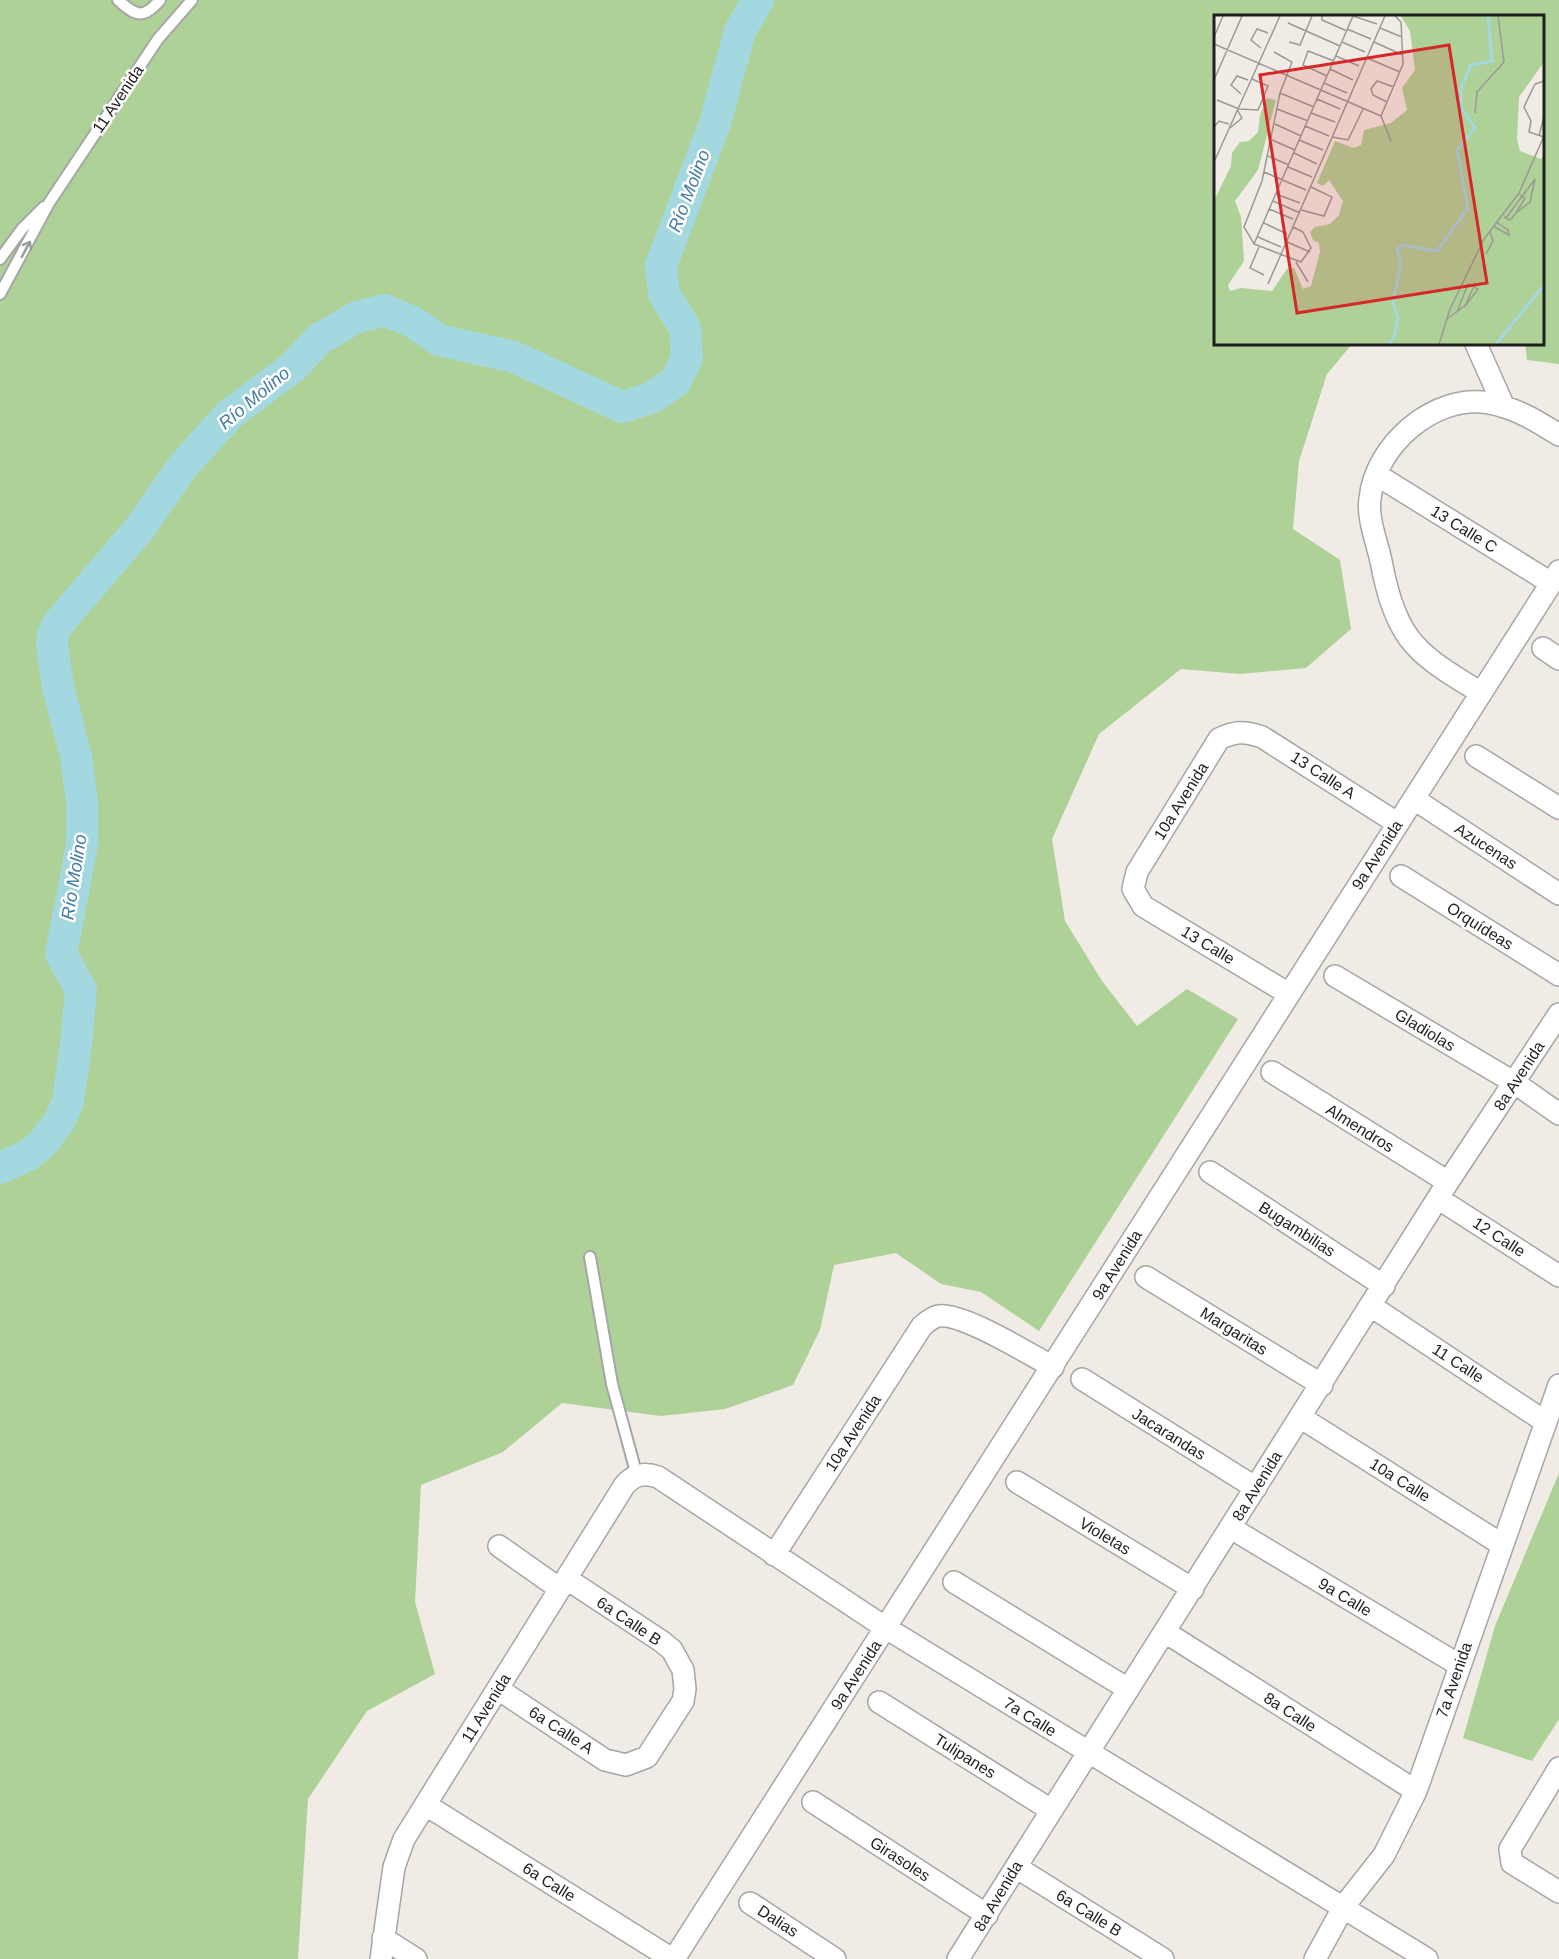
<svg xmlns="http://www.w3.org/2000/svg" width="1559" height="1959" viewBox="0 0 1559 1959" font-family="Helvetica,sans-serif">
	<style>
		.forest { fill: #aed197 }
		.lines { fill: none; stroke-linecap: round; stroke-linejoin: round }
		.river { stroke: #a3d8e0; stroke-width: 32 }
		.lane-casing { stroke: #a6a6a6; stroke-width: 14 }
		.street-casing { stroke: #a6a6a6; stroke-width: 24 }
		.lane { stroke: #fff; stroke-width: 10 }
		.street { stroke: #fff; stroke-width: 21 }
		.oneway { stroke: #9a9a9a }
		.labels { text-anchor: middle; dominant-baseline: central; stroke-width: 5; stroke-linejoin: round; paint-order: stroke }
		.street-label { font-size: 16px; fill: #1f1f1f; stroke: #fff }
		.water-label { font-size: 18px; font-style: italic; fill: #417ba3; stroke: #fff }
		.inset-river { fill: none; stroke: #a3d8e0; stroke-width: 3 }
		.inset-road { fill: none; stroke: #9c9995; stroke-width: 1.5 }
		.view { fill: #d62828; fill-opacity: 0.15; stroke: #d62828; stroke-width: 3 }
		.inset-edge { fill: none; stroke: #1f1f1f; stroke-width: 3 }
	</style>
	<rect width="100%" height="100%" fill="#f0ebe4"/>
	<path class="forest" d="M0,0H1559V364L1527,360L1525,344H1542V16H1216V344H1352L1327,374L1299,461L1293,529L1340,560L1351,629L1306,668L1240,674L1181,669L1099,734L1052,839L1065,921L1102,981L1137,1026L1187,989L1238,1019L1039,1331L981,1292L941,1284L896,1253L834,1265L820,1330L793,1385L725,1409L661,1416L562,1403L503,1452L421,1485L415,1602L435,1674L367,1711L308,1799L298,1959H0Z
		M1559,1473V1719L1532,1761L1463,1738L1495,1626Z"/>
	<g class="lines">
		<path class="river" d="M0,1168L27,1156L41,1145L59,1122L68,1102L76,1043L81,990L61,954L82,845V801L76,756L58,687L52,644L53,634L58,624L140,528L183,466L230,414L293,367L319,339L355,318L384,310L413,322L439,340L514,357L622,407L651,398L675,382L687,358L685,328L664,294L661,266L715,123L740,31L758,0"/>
		<defs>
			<path id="lane" d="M118,0C136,16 143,20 160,0
				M0,259L22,229L44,207
				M0,294L49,203L158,39L192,0
				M590,1257L612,1384L637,1476"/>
			<path id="street" d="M1476,344L1504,407
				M1377,475L1551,583
				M1543,648L1559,659
				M1481,693C1456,677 1427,662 1409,638C1393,616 1386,587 1381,561C1377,542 1367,518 1370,499C1375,445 1435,393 1489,403C1516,408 1537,421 1559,435
				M1476,756L1559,808
				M1414,799L1559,894
				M1401,876L1559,975
				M1335,976L1515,1083L1559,1114
				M1289,994L1143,906L1133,889L1137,872L1219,739C1235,731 1245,731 1262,737L1397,823
				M1272,1072L1448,1182
				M1210,1172L1384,1286
				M1439,1199L1559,1276
				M1146,1277L1322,1385
				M1371,1306L1544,1421
				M1082,1379L1256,1488
				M1300,1417L1501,1544
				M1017,1482L1193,1589
				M1231,1528L1459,1665
				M499,1546L560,1589
				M774,1555L922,1326C927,1322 931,1318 938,1316C962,1312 1029,1354 1053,1367
				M954,1582L1128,1689
				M1165,1632L1416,1791
				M498,1689L605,1760L626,1765L647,1757L683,1701L685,1689L683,1670L672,1650L661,1641L567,1579
				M879,1702L1051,1810
				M1559,1768L1510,1849L1512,1863L1559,1892
				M813,1802L987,1915
				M426,1805L672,1959
				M1016,1867L1163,1959
				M750,1903L835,1959
				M383,1938L416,1959
				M381,1959L394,1867L404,1839L624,1486C633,1475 644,1472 658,1477L886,1628L1427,1959
				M674,1959L1559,571
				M958,1959L1448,1182L1559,1014
				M1315,1959L1344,1906L1384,1855L1416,1791L1559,1385"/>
		</defs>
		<use href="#lane" class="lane-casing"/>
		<use href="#street" class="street-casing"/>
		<use href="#lane" class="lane"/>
		<use href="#street" class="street"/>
	</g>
	<defs><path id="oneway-shaft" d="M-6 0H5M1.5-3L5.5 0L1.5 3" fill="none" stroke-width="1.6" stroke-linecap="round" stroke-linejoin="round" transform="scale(1.5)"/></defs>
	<use class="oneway" href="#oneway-shaft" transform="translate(26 249) rotate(-62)"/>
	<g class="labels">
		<g class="street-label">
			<text transform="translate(118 99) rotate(-56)">11 Avenida</text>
			<text transform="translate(1464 529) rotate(32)">13 Calle C</text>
			<text transform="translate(1323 775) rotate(33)">13 Calle A</text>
			<text transform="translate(1181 801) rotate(-58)">10a Avenida</text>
			<text transform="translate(1486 846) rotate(33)">Azucenas</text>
			<text transform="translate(1377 855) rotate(-57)">9a Avenida</text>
			<text transform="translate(1480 926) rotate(32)">Orquídeas</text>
			<text transform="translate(1208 945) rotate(31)">13 Calle</text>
			<text transform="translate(1425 1030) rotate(31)">Gladiolas</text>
			<text transform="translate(1519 1076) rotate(-57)">8a Avenida</text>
			<text transform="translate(1360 1128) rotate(32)">Almendros</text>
			<text transform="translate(1297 1229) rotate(33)">Bugambilias</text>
			<text transform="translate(1499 1237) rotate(33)">12 Calle</text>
			<text transform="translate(1117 1265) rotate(-58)">9a Avenida</text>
			<text transform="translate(1234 1331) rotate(32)">Margaritas</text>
			<text transform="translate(1458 1363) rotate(33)">11 Calle</text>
			<text transform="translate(853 1433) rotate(-57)">10a Avenida</text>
			<text transform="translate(1169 1434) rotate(32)">Jacarandas</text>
			<text transform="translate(1400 1480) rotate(32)">10a Calle</text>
			<text transform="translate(1257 1486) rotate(-58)">8a Avenida</text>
			<text transform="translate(1105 1536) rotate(31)">Violetas</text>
			<text transform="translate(1345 1597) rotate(31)">9a Calle</text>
			<text transform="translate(629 1621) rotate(34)">6a Calle B</text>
			<text transform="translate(856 1675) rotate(-57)">9a Avenida</text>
			<text transform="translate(1454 1680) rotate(-71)">7a Avenida</text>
			<text transform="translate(486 1708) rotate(-58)">11 Avenida</text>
			<text transform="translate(1290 1712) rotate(33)">8a Calle</text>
			<text transform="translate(1030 1717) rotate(32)">7a Calle</text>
			<text transform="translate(561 1730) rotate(33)">6a Calle A</text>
			<text transform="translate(965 1756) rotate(32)">Tulipanes</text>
			<text transform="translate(900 1859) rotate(33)">Girasoles</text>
			<text transform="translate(549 1882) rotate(32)">6a Calle</text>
			<text transform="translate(998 1896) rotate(-59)">8a Avenida</text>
			<text transform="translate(1089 1913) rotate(32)">6a Calle B</text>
			<text transform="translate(778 1921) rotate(33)">Dalias</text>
		</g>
		<g class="water-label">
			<text transform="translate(689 191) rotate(-69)">Río Molino</text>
			<text transform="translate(254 398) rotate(-40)">Río Molino</text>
			<text transform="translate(74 877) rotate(-81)">Río Molino</text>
		</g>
	</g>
	<g transform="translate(1214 15)">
		<rect width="330" height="330" fill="#f0ebe4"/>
		<path d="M187,1H329L330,47L305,82L303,124L306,136L327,144L330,141V329H0V186L17,151L18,138L26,127L35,126L44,117L46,100L53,83L62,85L44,155L21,186L27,202L30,246L14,270L16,276L27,273L58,276L73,254L80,253L89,274L97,271L106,237L105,228L99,225L96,217L101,212L116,209L125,200L129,186L115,165L109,171L103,168L121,126L140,133L147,130L150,115L177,108L193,95L188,73L201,55L196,16Z" fill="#aed197"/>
		<path class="inset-river" d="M175,329L181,320L184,303L179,288L187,248L183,234L189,230L223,236L254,193L243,135L261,113L247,92V73L257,50L278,46L274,1M282,329L330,270"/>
		<path class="inset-road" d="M108,1V5L133,16M139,1L163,9M74,8L126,31M166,13L188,22M133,14L157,24M0,22L9,1M75,27L86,30L98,1M128,27L151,37M160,27L189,40M0,29L167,101M47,33L37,25L43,14L54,18M60,37L78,47L66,78L48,166L30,212L40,229L87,247L97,233L89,217L79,212M122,41L145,51M153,43L186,57M116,54L139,65M113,61L89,50L94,36L120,46M0,65L28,1M110,68L133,78M66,78L100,92M27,79L17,70L23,61L34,65M103,84L126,94M3,85L25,94L44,95L54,71L38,64M173,87L159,80L157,74L163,66L180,72M63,94L94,106M97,98L121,107M261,98L263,77L290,47L284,1M167,101L189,49L187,7L181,1M167,101L177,126M61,109L87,121M91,111L115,121M0,112L5,106L15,109M16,113L28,103L24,96M325,121L330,101M118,122L134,125L149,94M330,122L315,117L317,106L310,92L321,69L330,66M58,125L81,135M85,125L109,135M80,138L103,149M54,141L75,150M0,147L66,1M74,152L98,162M50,157L92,175M62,179L86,188M59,186L86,198M55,194L79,204M87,195L110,201L118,182L97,172M290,202L296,205L302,198L311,183L306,180M292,203L321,164L316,187L302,198M50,208L73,219M279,211L295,220L294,215L282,207M44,222L67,232M73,227L96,237M40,229L139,1M45,232L36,253L50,260M272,239L279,226L276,217M82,247L94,267M54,269L171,1M251,291L260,271M233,304L252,290L264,274L254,269L243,297M225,329L236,294L270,224L305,178L330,121"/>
		<path class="view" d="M235,30L273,268L83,298L46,60Z"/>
		<rect width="330" height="330" class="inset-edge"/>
	</g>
</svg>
